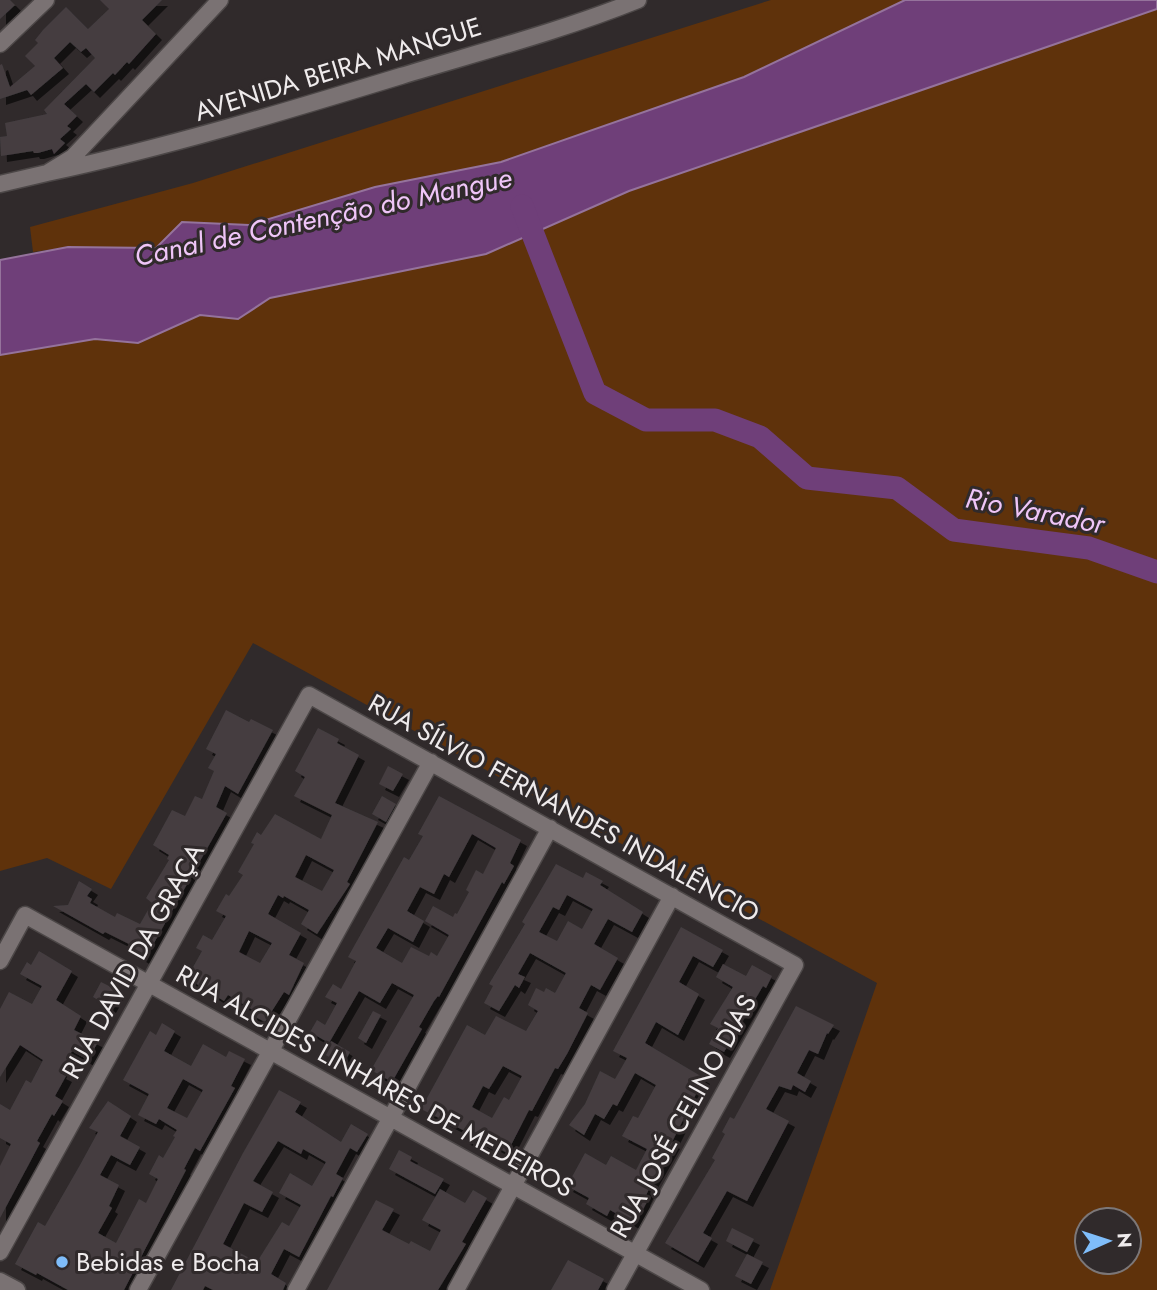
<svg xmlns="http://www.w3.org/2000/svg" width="1157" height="1290" viewBox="0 0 1157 1290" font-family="Jost,sans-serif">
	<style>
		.green { fill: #5f320b; fill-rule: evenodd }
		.water { fill: #6f3f79; stroke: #95739c; stroke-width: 2 }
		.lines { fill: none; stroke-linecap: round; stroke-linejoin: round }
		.river { stroke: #6f3f79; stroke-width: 23 }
		.building { fill: #443e41; fill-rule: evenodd; filter: url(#shadow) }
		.minor-casing { stroke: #4c4747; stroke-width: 19 }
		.minor { stroke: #7a7273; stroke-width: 16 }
		.poi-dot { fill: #7fbdfa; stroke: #302a2b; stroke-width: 2.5 }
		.labels { text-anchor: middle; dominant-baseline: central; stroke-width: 6; stroke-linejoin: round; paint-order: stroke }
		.street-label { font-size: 26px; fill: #efebec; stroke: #302a2b }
		.poi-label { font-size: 26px; fill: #efebec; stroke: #302a2b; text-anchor: start }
		.water-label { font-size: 28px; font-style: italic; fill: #efc5f8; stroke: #302a2b }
	</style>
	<defs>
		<filter id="shadow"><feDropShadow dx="6" dy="6" stdDeviation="0" flood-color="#0009"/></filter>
	</defs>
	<rect width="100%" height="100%" fill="#302a2b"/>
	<path class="green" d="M771,0H905L744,77L501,162L375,188L249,225L182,222L156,248L68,247L33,252L30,227L193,183Z
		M1157,9V1290H770L877,983L253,643L111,889L47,858L0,871V355L95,339L138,343L200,315L238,319L270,298L486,254L629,191ZM1087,1220H1129V1262H1087Z"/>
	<path class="water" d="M905,0H1157V9L629,191L486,254L270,298L238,319L200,315L138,343L95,339L0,355V260L68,247L156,248L182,222L249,225L375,187L501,162L744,77Z"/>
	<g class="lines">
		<path class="river" d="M522,206L595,393L646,420H715L760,437L807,478L897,488L954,530L1089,548L1157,572"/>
	</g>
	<path class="building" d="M0,0H10L15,5L0,19Z
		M100,0H162L142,20L156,34L129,64L127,62L115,75L113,73L94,92L86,84L64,104L77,116L67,126L71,129L60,139L65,143L54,154L52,149L38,153H34L33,151L1,156L0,137L7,136L5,123L47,114L44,110L47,107L95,58L86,48L81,52L70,42L54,58L63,68L31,95L27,90L0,99V65L2,64L10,87L35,66L25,56L38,43L35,40L43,30L66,7L88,29L109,9Z
		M226,710L249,722L251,719L273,730L238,794L225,786L216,807L227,813L145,959L127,948L129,944L105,932L103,934L53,906L68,905L79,881L92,889L87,896L92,899L90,903L115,917L117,913L140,924L152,903L146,898L169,860L167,859L169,855L153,845L172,810L185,816L195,796L202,799L214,771L208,768L216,754L206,749Z
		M318,728L339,739L337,743L359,755L335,803L378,822L347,882L350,884L317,934L301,924L309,910L284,896L283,898L278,895L268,914L301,933L289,955L304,963L289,995L284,992L265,1022L250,1014L253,1010L228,995L224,1001L187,978L202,951L196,948L203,935L212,940L226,916L216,911L226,894L229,896L243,875L238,872L254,844L251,843L257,832L261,835L275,814L321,839L332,815L294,796L305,777L295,771ZM306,855L334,870L322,891L295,877ZM249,931L272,943L260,963L239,952Z
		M388,766L403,774L393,791L379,784Z
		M382,796L396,804L386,822L372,814Z
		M439,796L521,840L510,863L514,866L504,884L502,882L439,997L438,996L434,1001L419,1027L422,1029L392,1082L371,1070L414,995L392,983L380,1003L359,991L329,1043L310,1032L317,1020L325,1025L337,1003L325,997L333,984L341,989L356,961L348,957L404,857L409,860L423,836L418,834ZM472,834L496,848L483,874L476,870L466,890L469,892L457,914L455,913L453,917L433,906L425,921L449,935L437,956L431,952L429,956L411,947L402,963L376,948L388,928L413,942L424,921L407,911L420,887L434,894L444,874L449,877Z
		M556,864L583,878L586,872L603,881L600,885L643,912L632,932L608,919L594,944L618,958L600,990L591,985L579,1008L588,1013L567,1054L558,1069L555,1068L532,1111L529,1110L507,1153L488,1142L484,1150L463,1138L467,1132L421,1109L467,1025L485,1035L496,1016L526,1031L538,1011L528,1005L536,988L544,992L546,988L555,993L566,973L530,953L518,974L525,977L519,988L515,985L499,1011L484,1003L493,986L489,984L525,924L522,922ZM567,895L593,909L582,929L568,921L557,941L539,932L553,907L559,910ZM503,1066L522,1076L509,1100L504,1097L492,1118L472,1107L483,1086L489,1089Z
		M681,927L723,950L713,967L693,956L679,982L699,994L678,1035L656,1022L645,1043L704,1078L672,1142L674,1143L653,1180L644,1200L647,1202L635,1224L610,1210L607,1216L586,1204L589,1198L567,1186L585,1153L606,1165L611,1156L636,1170L647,1149L622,1136L633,1116L638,1118L656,1085L635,1073L617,1106L613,1104L604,1119L595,1114L584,1135L569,1125L585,1104L600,1071L615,1079L627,1058L613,1051Z
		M39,951L72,971L56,1000L81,1016L74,1030L98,1042L88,1060L72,1051L60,1073L66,1076L55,1096L63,1101L54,1116L52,1114L37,1141L40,1143L30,1162L0,1218V1166L11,1144L0,1138V1104L10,1110L26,1080L31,1083L43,1060L20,1045L0,1077V1009L9,992L32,1004L42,986L20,974L27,962L31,965Z
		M723,964L746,976L752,965L772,976L766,988L763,986L724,1052L709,1044L718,1028L710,1024L733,987L716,977Z
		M101,982L119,991L110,1007L93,997Z
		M796,1006L834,1025L828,1034L827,1033L818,1054L809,1050L797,1073L811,1081L805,1092L793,1085L791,1090L779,1086L766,1109L789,1121L747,1201L727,1191L703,1233L712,1238L698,1262L665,1243L715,1160L712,1158L725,1134L722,1132L730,1117L734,1119Z
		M373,1011L381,1015L366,1043L358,1038Z
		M162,1023L175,1031L164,1051L191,1066L203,1044L226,1057L229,1051L245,1059L231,1086L235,1088L200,1151L195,1148L184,1169L186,1170L124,1290H68L37,1273L36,1275L15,1264L38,1222L45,1226L80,1165L98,1132L89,1128L108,1101L131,1116L120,1136L140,1147L130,1165L111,1155L100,1175L119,1185L109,1206L112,1208L98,1233L116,1243L139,1199L146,1203L158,1179L149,1174L159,1155L163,1158L175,1137L173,1136L177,1130L159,1119L156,1124L138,1115L149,1094L123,1080L150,1031L156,1035ZM183,1079L203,1090L187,1118L167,1108Z
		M331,1041L350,1052L343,1065L324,1054Z
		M279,1090L301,1102L295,1112L341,1142L351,1124L368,1134L357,1152L350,1148L336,1174L343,1178L333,1197L331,1196L299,1257L284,1249L271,1274L286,1283L283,1290H213L205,1286L203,1290H171L243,1153ZM278,1141L301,1154L303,1149L326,1162L312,1186L290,1173L279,1193L301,1205L289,1226L282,1222L257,1262L223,1244L244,1203L262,1212L273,1192L253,1181Z
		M399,1150L412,1157L410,1161L444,1179L435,1194L389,1169Z
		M440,1189L465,1203L473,1190L487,1198L462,1242L466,1244L438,1290H327L376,1200L394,1209L382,1230L409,1244L411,1241L430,1251L441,1230L422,1220Z
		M732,1228L754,1239L747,1252L726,1241Z
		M747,1254L763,1262L751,1284L735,1276Z
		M568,1260L604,1279L598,1290H551Z"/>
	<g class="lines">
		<defs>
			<path id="minor" d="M0,44L46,0
				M47,173C168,147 283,112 401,76C480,52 561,31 638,0
				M0,184L47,173L73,157L220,0
				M0,961L25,915L701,1290
				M0,1252L309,695L795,965L615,1290
				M0,1281L17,1290
				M138,1290L431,762
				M296,1290L550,828
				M456,1290L672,896"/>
		</defs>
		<use href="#minor" class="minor-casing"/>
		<use href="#minor" class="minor"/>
	</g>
	<circle class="poi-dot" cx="62" cy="1262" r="7"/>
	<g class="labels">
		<g class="street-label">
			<text transform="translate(338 69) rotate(-17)">AVENIDA BEIRA MANGUE</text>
			<text transform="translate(564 808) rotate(29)">RUA SÍLVIO FERNANDES INDALÊNCIO</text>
			<text transform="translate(133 961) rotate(-61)">RUA DAVID DA GRAÇA</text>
			<text transform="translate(375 1081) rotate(29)">RUA ALCIDES LINHARES DE MEDEIROS</text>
			<text transform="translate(683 1116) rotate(-61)">RUA JOSÉ CELINO DIAS</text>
		</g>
		<g class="poi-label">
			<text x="76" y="1262">Bebidas e Bocha</text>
		</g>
		<g class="water-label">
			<text transform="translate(323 217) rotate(-12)">Canal de Contenção do Mangue</text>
			<text transform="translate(1035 511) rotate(11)">Rio Varador</text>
		</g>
	</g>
	<g transform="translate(1108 1241) rotate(87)"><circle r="33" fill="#302a2b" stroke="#7c7778" stroke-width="2"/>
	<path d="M0-5L12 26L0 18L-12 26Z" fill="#7fbdfa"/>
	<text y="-10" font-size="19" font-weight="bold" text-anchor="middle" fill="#efebec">N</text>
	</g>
</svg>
